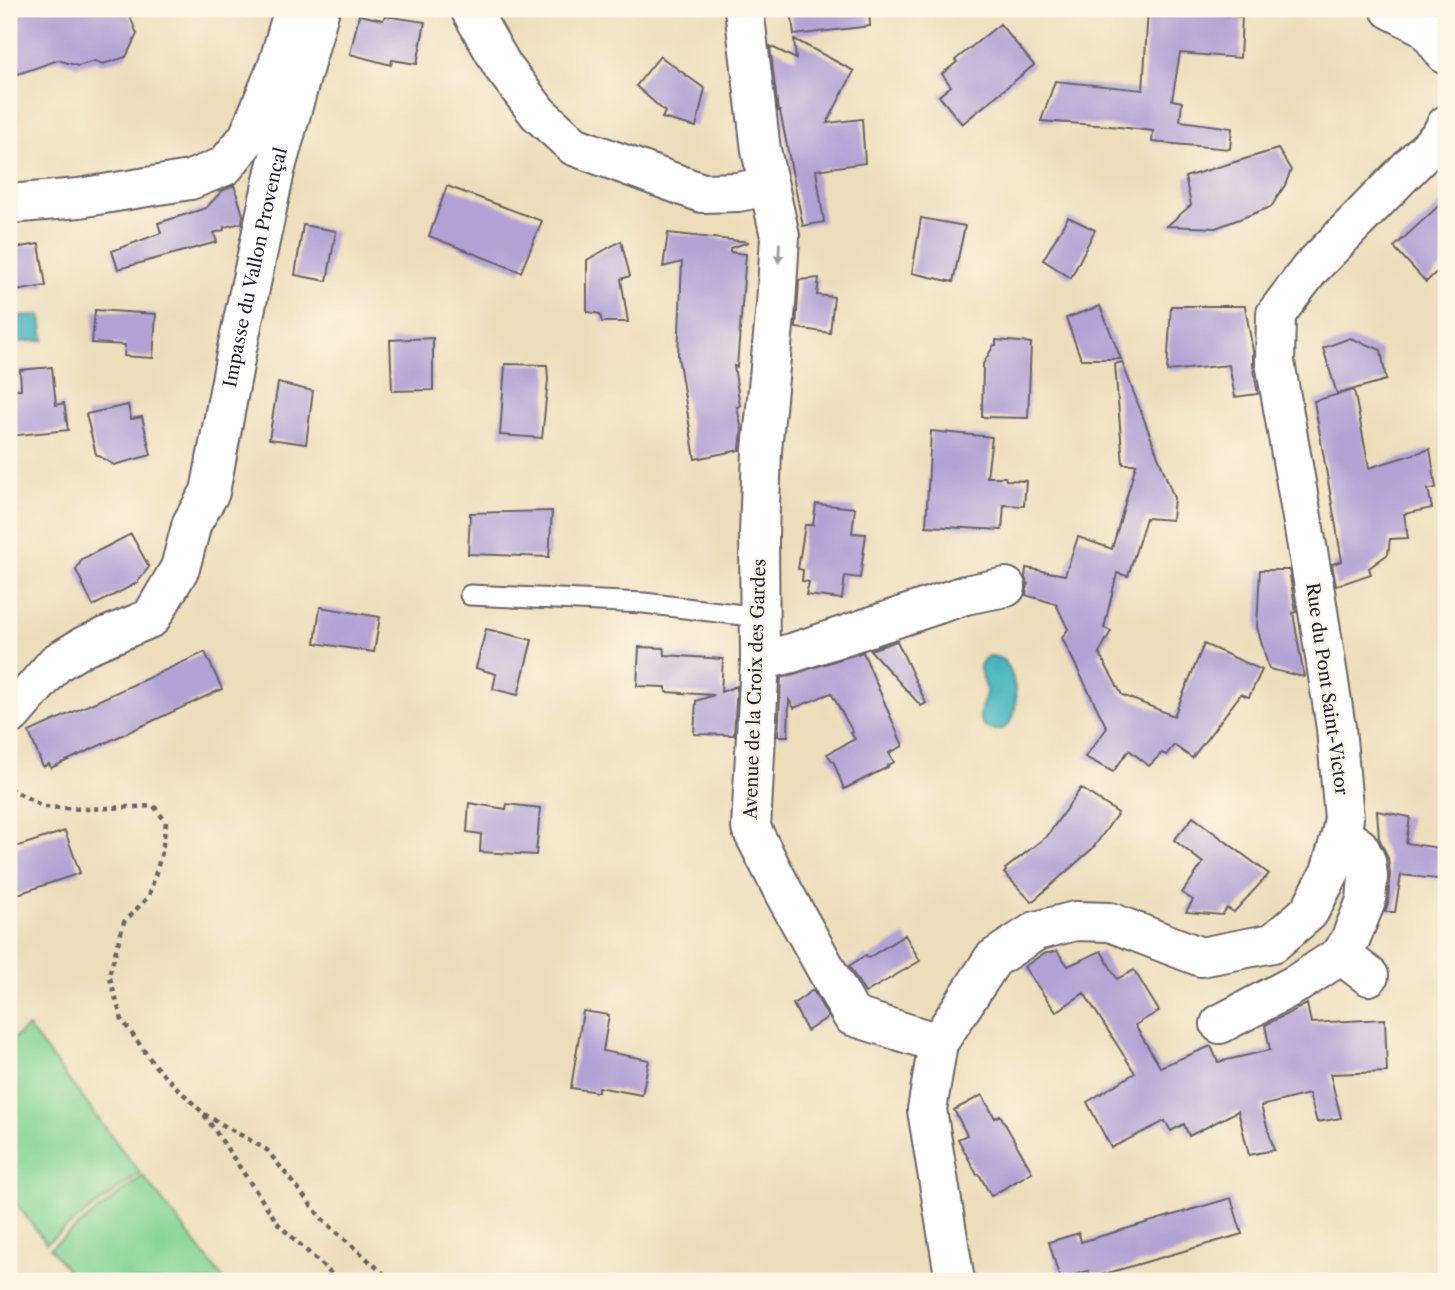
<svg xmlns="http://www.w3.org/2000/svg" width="1455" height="1290" viewBox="0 0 1455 1290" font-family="'Libre Caslon Text',serif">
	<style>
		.green { fill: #81d395; stroke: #527a68; stroke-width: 2 }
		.water { fill: #46b5bf; stroke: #346c7d; stroke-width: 2 }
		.building { fill: #b2a1d4 }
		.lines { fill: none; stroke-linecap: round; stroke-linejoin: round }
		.lane-casing { stroke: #696468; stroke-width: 23 }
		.street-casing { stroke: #696468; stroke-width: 42 }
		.path { stroke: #696468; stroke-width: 4.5; stroke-dasharray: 5 5; stroke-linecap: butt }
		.lane { stroke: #fff; stroke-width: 19 }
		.street { stroke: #fff; stroke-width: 38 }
		.oneway { fill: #9c9ca7 }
		.labels { text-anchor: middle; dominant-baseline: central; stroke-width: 5; stroke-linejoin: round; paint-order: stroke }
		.street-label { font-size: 18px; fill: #22223b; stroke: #fcf5e5 }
	</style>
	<rect width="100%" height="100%" fill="#fcf5e5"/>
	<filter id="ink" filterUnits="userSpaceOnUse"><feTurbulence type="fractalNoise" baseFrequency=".0143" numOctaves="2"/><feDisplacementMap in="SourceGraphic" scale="14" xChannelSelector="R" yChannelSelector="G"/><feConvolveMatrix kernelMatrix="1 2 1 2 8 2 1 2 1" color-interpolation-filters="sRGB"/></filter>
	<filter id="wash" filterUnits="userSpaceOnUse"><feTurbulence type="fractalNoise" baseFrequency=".00686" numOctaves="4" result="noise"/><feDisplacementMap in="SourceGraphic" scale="28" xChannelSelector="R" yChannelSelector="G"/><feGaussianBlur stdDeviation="1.57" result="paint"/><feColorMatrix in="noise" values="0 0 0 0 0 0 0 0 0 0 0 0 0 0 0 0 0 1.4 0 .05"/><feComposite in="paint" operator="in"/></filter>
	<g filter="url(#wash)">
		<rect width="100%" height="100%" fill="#eddebb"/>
		<path class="green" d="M28,1027L140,1173L46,1243L9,1194V1042Z
			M143,1176L225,1281H75L50,1248Z"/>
		<path class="water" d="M41,315L44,340L9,343V317Z
			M988,656C994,656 999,657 1004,661C1018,674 1024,731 995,730C992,730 988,729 985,727C973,715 986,703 986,691C986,676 971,669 988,656Z"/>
		<g id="blocks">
			<path class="building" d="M9,9H127L137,34L126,57L103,64L95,61L78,66L58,60L18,74L9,49Z
				M791,9H869L870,26L794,35Z
				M1148,9H1216V14L1242,17L1240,58L1180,53L1172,100L1182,102L1180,121L1232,128L1230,149L1152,142L1153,131L1110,126L1041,121L1055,81L1143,90Z
				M359,15L383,20L385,16L425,22L417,64L392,60L391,65L350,54Z
				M1000,24L1034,65L962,124L939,96L951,86L942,74L957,62L955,60Z
				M794,39L854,71L827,123L862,119L865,163L816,170L824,222L803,226L780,111H778L770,46L796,59Z
				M660,56L705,89L696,127L662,118L665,112L636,86Z
				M1278,149L1291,170L1285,185L1271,207L1216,228L1167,226L1191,205L1185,177Z
				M234,185L243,215L242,223L224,227V230L214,233L217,242L118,269L112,251L161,233L158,223L206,208L222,191Z
				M447,186L542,221L521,272L429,236Z
				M1446,199V263L1426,282L1394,247Z
				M1068,217L1095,230L1071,278L1043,260Z
				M921,218L965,226L953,282L912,273Z
				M303,225L336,231L327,281L295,275Z
				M668,233L749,242L730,248V252L746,254L737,367L734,366L740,406L737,407L742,430L740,450L695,459L678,356L682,262L663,267Z
				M621,241L630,276L621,279L628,322H602L600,314L587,312V260Z
				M39,244L46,286L9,292V249Z
				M819,278L817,295L834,297L830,333L796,328L799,280Z
				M1100,306L1110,331L1121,359H1081L1066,318Z
				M1171,306H1245L1253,351V365L1258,394L1235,397L1229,365L1167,371Z
				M95,310L156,314L153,358L124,356L125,345L92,343Z
				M433,338V390L392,391L390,340Z
				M1350,338L1381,350L1386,380L1337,394L1323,348Z
				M996,340L1031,343L1028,418L982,417L983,364L994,345H996Z
				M1122,362L1174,498L1172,520L1146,518L1128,576L1117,573L1104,628L1111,631L1099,653L1122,695L1174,716L1204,644L1262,670L1249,697L1241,694L1192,758L1174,745L1166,755L1162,753L1149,766L1129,750L1113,772L1085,757L1107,728L1062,638L1068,629L1056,604L1026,595L1028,584L1025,578L1026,568L1065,575L1078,537L1112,549L1136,464H1123L1115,364Z
				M505,364L547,365L548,380L542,438L500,435Z
				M52,367L56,405L64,403L68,430L9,436V393H12V389H21L20,370Z
				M278,383L313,391L306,444L269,439Z
				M1354,390L1369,468L1430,449L1436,488L1428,489L1432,508L1404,514L1408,538L1390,539L1388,554L1369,568L1371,574L1336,586L1332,564L1342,561L1314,401Z
				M128,405L131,419L142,417L151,455L114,465L96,454L86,414Z
				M931,431L992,437L987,477H1005L1006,480L1026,481L1024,506L1004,505L1002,530L926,526Z
				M816,504L855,508L852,533L866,534L860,578L845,576L842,599L806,595L809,582L802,581L803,570L798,569L805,525H813Z
				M552,511L549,557L468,554L470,513Z
				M131,534L149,567L137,583L93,606L76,570L82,559Z
				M1260,570H1289L1296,612L1293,613L1304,677L1269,669L1257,627Z
				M320,607L380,617L374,652L315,643Z
				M486,629L532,640L518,695L493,689L496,674L476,668Z
				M897,641L926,703L921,706L870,650Z
				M639,647L664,648L665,655L723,659L721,692L737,686L734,735L694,734L696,701L714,695L666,692V687L637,686Z
				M205,652L222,689L51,768L49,764L43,767L29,732Z
				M863,652L903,746L889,753L894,762L887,766L888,767L844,789L834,763L827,754L855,739L851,733L853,732L831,693L794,708L789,700L788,736H778L781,678Z
				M1081,788L1118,813L1093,848L1032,902L1004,873L1006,871L1005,869L1047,836Z
				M469,803L506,809L507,804L540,808L536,855L480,852L481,834L467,832Z
				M1377,811L1410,817L1406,843L1446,849V880L1401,875L1395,912H1385L1388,903L1390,873L1388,858L1379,838Z
				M1193,817L1269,874L1234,912L1227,908L1222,915L1186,912L1193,900L1182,893L1203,863L1174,840Z
				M65,831L80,873L9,897V849Z
				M905,935L920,961L865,993L849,966L866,955L868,958Z
				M1057,951L1068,966L1101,951L1117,979L1134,970L1159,1011L1135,1025L1160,1067L1211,1046L1218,1062L1270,1050L1265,1025L1307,1004L1311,1023L1385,1019L1387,1072L1330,1074L1341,1118L1317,1122L1309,1094L1261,1106L1274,1150L1249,1155L1238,1111L1189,1136L1184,1124L1171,1131L1165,1121L1111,1148L1087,1102L1135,1073L1084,993L1056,1012L1024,967L1043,954Z
				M813,990L828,1017L807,1031L793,1004Z
				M583,1011L609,1015L603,1051L649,1060L642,1095L598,1087V1092L571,1088Z
				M982,1095L995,1118L1000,1115L1032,1172L991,1196L979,1174L977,1175L958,1139L967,1135L954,1110Z
				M1231,1198L1242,1234L1091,1278L1088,1271L1060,1279L1049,1242L1079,1233L1081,1242Z"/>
		</g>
	</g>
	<g filter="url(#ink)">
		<use href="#blocks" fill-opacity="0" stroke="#696468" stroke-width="2"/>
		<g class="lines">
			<defs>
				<path id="lane" d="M470,595L644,603L759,617"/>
				<g id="street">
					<path d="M470,9L503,67L538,113L574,146L702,193L738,192L768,186"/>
					<path d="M744,9L761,150L780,236L776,305L762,450L759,534L760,661L751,828L784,893L852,1016L938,1043"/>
					<path d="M1390,9L1425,27L1446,55"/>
					<path d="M9,204L79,198L190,180L225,166L248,137L278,65L289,26"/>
					<path d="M760,661L792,653L965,595L1006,587"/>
					<path id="s1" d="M12,714L56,663L84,646L151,618L180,568L192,523L210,492L237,349L275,171L320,9"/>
					<path d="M1341,955L1369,976"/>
					<path d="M1220,1024L1298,983L1341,955L1350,940L1366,901L1368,876L1366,861L1359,847L1341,835"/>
					<path d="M955,1281L927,1110L938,1043L993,959L1036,931L1075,921L1110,922L1201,957L1273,943L1309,912L1330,872L1341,835L1344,818L1336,728L1316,598L1275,362L1276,314L1310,269L1441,135L1446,125"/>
				</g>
			</defs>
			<use href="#lane" class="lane-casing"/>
			<use href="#street" class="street-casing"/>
			<path class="path" d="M9,788L44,807L87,809L154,806L166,822L162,852L149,896L124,922L109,975L122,1020L156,1067L203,1113L279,1225L339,1281
				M204,1114L267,1150L322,1219L392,1281"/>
			<use href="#lane" class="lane"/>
			<use href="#street" class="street"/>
		</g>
		<defs><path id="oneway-solid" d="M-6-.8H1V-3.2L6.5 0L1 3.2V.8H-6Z" transform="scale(1.75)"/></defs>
		<use class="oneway" href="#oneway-solid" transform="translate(779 253) rotate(93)"/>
	</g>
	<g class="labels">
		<g class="street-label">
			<text stroke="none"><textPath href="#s1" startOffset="542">Impasse du Vallon Provençal</textPath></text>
			<text transform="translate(755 689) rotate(-88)">Avenue de la Croix des Gardes</text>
			<text transform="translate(1327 689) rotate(82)">Rue du Pont Saint-Victor</text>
		</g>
	</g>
	<rect width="1455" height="1290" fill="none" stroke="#fcf5e5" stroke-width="35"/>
</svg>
